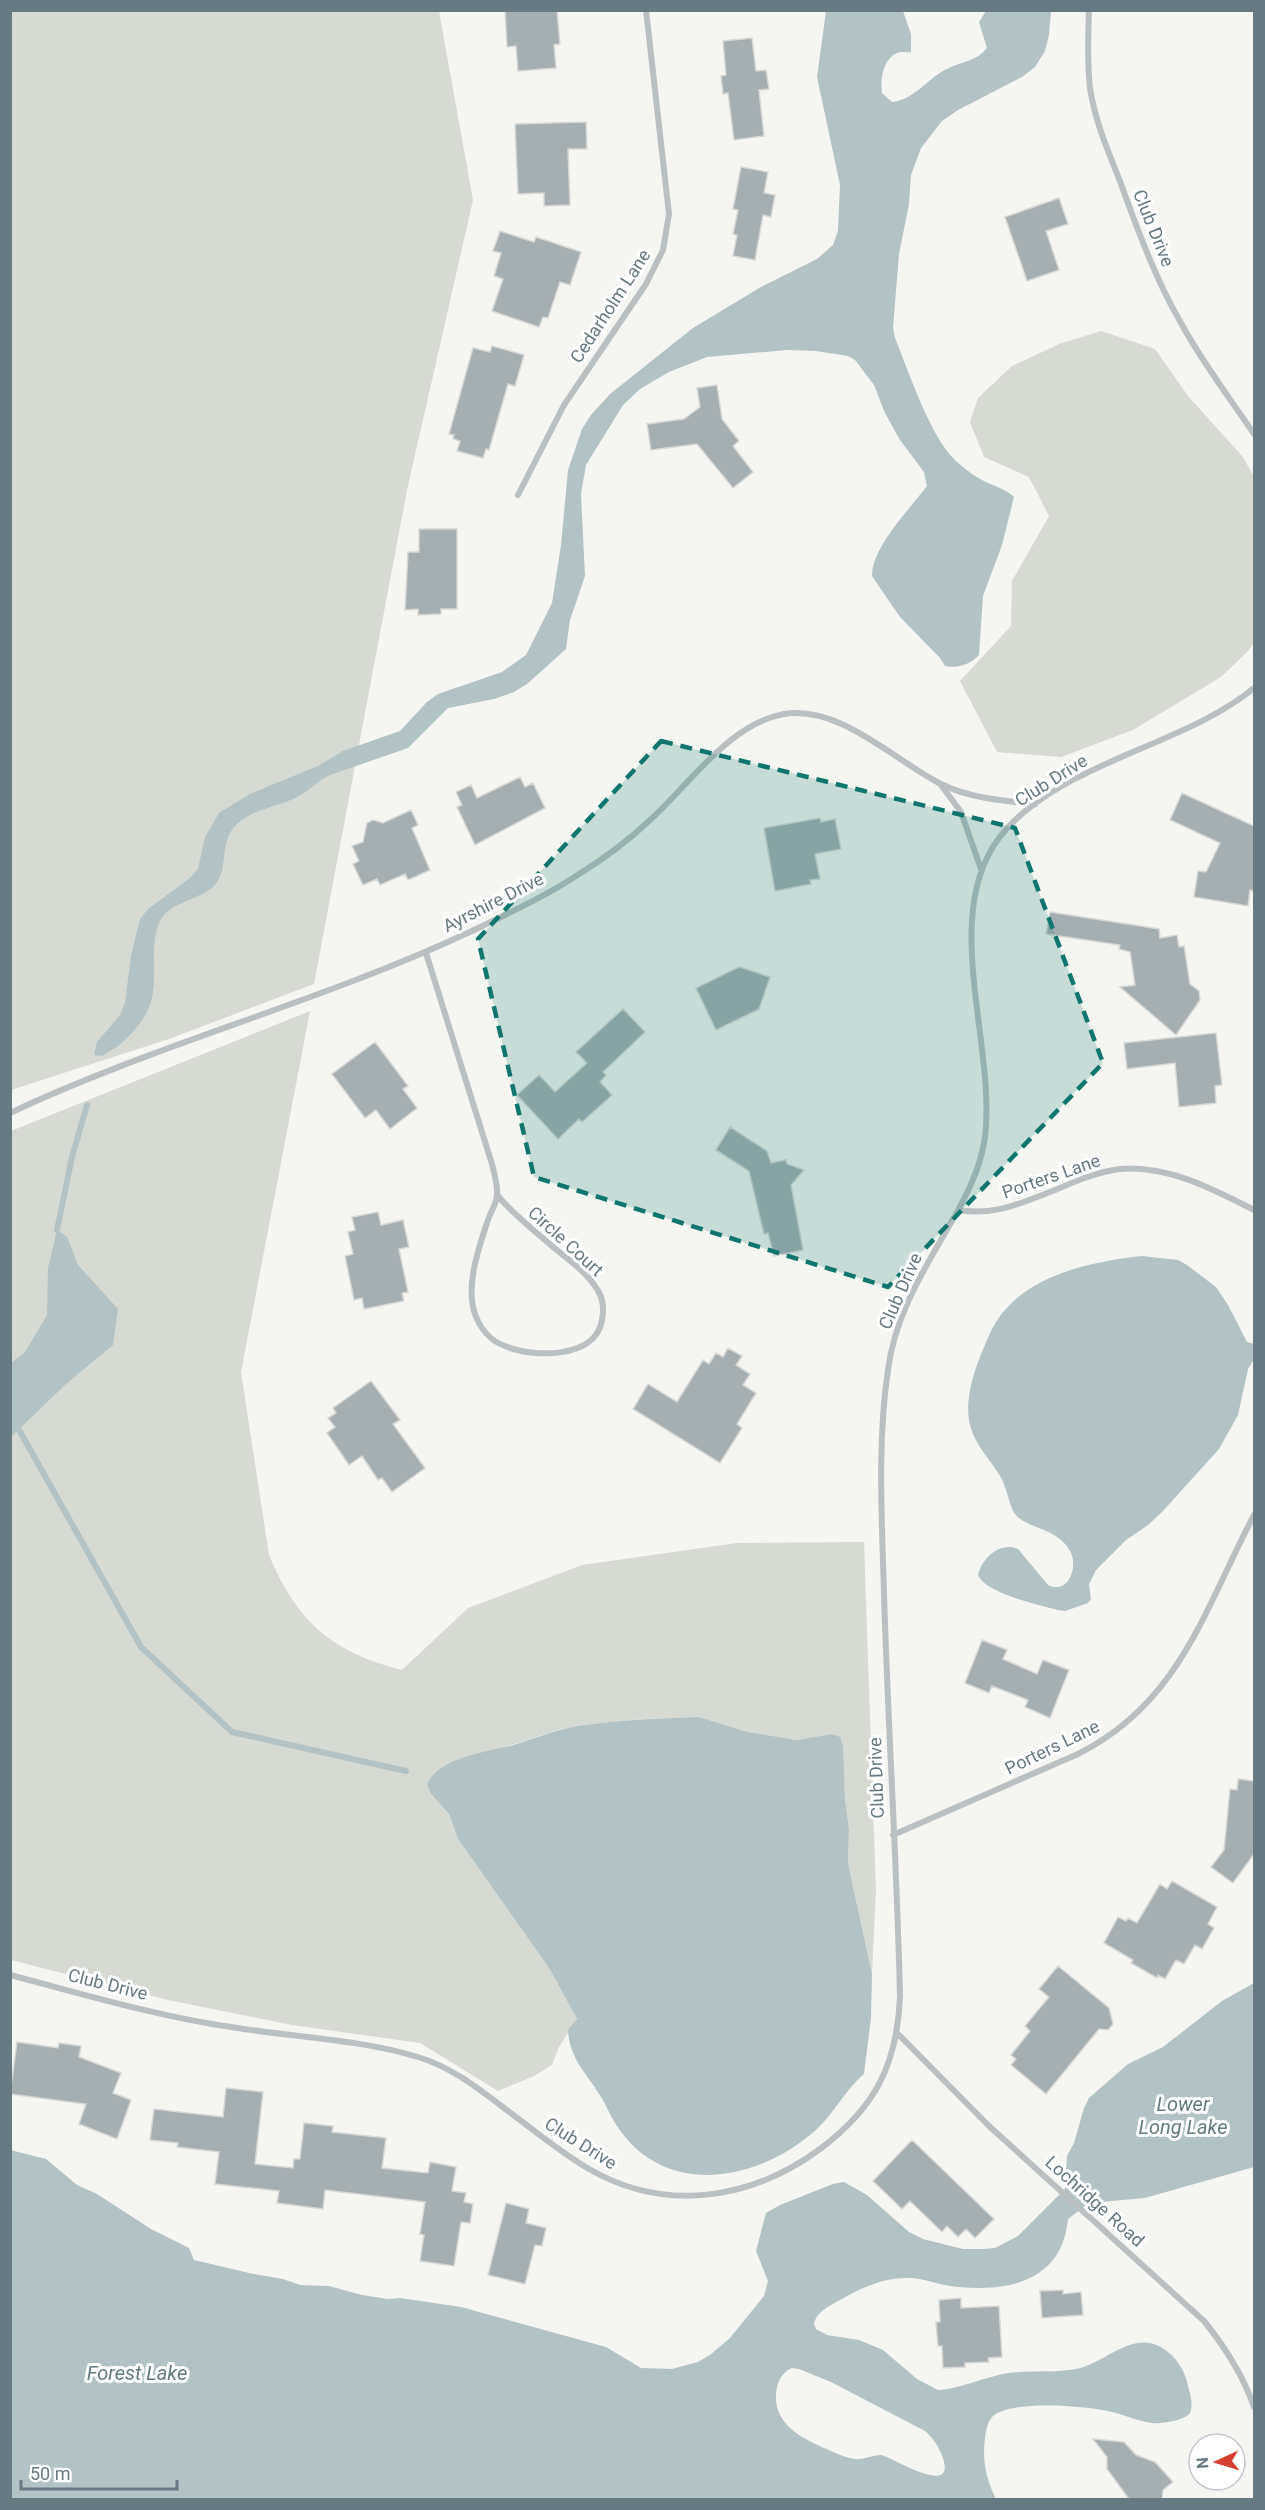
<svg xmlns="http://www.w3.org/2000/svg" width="1265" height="2510" viewBox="0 0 1265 2510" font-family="Roboto,sans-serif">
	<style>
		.green { fill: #d6dad2 }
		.water { fill: #b3c2c4; fill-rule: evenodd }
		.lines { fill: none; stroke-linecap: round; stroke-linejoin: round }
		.stream { stroke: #b3c2c4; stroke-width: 6 }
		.building { fill: #a5aeb1; stroke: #d7d7d5; stroke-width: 1.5 }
		.street { stroke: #bac0c2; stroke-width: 6 }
		.marked { fill: #0f766e; fill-opacity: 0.2; stroke: #0f766e; stroke-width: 4.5; stroke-dasharray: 12 8; stroke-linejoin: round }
		.labels { text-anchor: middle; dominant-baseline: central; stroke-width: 6; stroke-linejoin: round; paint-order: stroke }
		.street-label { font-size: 18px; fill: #677981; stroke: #fff }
		.water-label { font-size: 20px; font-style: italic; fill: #637b7e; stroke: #fff }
	</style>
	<rect width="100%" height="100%" fill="#f5f5f2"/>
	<path class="green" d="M11,11H439L473,200L407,490L314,984L169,1039L11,1090Z
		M1101,331L1155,349L1188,396L1243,457L1254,477V642L1248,651L1221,677L1133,730L1061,757L997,752L960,681L1011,626L1012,581L1049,516L1029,477L984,457L970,422L978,398L1012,366L1059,344Z
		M310,1011L241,1372L269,1555C297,1622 332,1652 402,1670L468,1608L582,1565L737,1543L864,1542L876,1890L872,1974L848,1863L849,1828L845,1801L842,1741L832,1734L797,1740L748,1732L699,1717L642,1719L582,1725L558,1730L446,1766L430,1778L431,1794L449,1814L458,1839L549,1968L577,2019L559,2047L552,2065L534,2076L498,2091L420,2043L292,2025L168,2000L11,1960V1131Z"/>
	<path class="water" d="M826,11H903L911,34V52C906,53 902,51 897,53C883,59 880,80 882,93L892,102C915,100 928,77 949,68C963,61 977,61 987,48L979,22L986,11H1051L1049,35L1045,51L1035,67L1022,77L958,110L942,121L921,148L911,175L909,204L899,254L893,328L895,338C909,372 930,437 956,461C965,469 975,477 986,482C996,487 1006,489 1014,497L1002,545L983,596L979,655C971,664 957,669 945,666L940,658L900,617L872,576C872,547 909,510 927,486L924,472L900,440L885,413L874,385L855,360L848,356L816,351L788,350L707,357L669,372L640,389L623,405L586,465L581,494L585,576L570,620L566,649L527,684L514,692L494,699L448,708L408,748L330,775C319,780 313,787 304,793C281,809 243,807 229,835C221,852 228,872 213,887C198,900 168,903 160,921C146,951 164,988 143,1019C136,1029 128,1038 118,1046C113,1050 108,1051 103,1056L94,1055L97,1042L120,1015L125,1003L131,956L140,919L148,909L190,878L198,869L205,837L219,813L250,794L318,766L343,751L400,731L427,702L438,694L502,672L526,655L552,603L561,545L568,470L582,429L591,415L610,394L693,328L761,287L817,259L833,245L838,231L840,185L817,77Z
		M57,1230L67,1237L78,1265L118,1309L113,1345L67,1383L11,1437V1363L25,1352L47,1315L48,1268Z
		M1142,1256L1178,1260L1187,1265L1216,1287L1228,1305L1247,1342L1254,1344V1359L1248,1369L1238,1415L1219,1449L1162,1512L1148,1525L1126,1540L1096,1570L1089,1584L1091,1599L1088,1603L1065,1611L1058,1610C1039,1605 985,1593 978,1575C982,1558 1000,1541 1018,1549L1048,1585C1068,1595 1079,1567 1070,1551C1057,1527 1026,1529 1015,1514C1008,1503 1007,1487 1000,1476C990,1459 975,1445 970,1425C965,1406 971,1381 978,1362C985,1345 992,1324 1005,1310C1036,1273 1096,1261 1142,1256Z
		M699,1717L748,1732L797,1740L832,1734L840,1737L843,1746L845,1800L849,1828L848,1863L872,1974L871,2018L864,2074C845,2090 835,2112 817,2129C750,2189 648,2199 606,2106C592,2077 570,2064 568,2030L577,2019L549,1968L458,1839L449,1814L431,1794L427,1784C439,1757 488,1752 513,1745C537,1738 559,1728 584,1725C622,1720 661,1718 699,1717Z
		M1254,1983V2167L1145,2198L1089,2203L1068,2219C1062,2284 1003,2293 950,2286C936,2284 923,2278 909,2278C884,2277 861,2288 840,2300C830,2306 817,2311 814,2324L816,2329L827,2335L859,2340L883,2350L917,2379L938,2390C959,2389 985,2377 1008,2373C1031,2370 1054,2373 1076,2369C1107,2363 1136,2325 1168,2352C1180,2362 1186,2374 1189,2390C1191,2396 1193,2407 1190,2413C1184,2421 1161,2424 1151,2423C1138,2421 1125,2415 1112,2412C1088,2406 1010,2399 992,2417C987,2423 986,2431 985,2438C982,2460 986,2479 996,2499H11L10,2150L46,2159L77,2185L97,2194L151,2229L189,2248L194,2260L249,2273L283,2279L300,2285L329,2286L362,2295L388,2299L400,2298L461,2307L606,2347L641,2368L672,2369L698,2362L710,2355L730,2338L764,2296L768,2281L756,2251L766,2213L780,2205L833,2184L844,2182L867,2195L909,2232L923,2239L963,2249H983L995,2248L1018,2236L1065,2189L1067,2156L1074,2143L1084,2108L1089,2098L1128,2064L1163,2047L1222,2001ZM792,2368L799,2369L831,2382L925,2431C933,2438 937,2444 941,2453C962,2503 889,2455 881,2455C872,2455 864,2460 854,2459C843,2457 834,2452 824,2448C801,2438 774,2424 776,2394C777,2382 781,2373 792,2368Z"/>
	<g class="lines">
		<path class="stream" d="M57,1230L72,1157L87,1105
			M18,1428L141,1647L232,1732L406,1771"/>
	</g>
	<path class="building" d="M505,10H557L560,44L554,45L556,68L518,71L516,46L507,47Z
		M752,38L756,71L766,70L769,89L759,90L764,136L734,140L728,93L723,94L721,76L726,75L723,41Z
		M586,122L587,149H568L570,205L544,206V193L518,194L515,124Z
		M741,167L768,172L764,193L775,195L771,217L763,215L755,260L733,256L737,235L733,234L738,210L733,209Z
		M1059,198L1068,224L1046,231L1059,270L1027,281L1005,217Z
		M500,231L534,242L536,237L581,252L570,285L560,282L548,318L543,317L539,327L492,311L503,279L494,276L501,253L493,251Z
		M492,346L524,355L515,386L508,384L489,450L486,449L483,458L457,451L460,441L453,439L454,435L449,434L473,348L490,352Z
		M717,385L722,419L739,441L733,446L753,472L733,488L697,444L651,450L647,424L684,419L700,407L697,388Z
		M419,529H457V609H441V614L418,615V609L405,610L408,552H419Z
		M520,777L525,787L533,783L545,808L475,845L457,807L462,805L456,792L471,785L477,798Z
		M1182,793L1254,826V892L1250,890L1248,906L1194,897L1198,871L1206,872L1220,843L1170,820Z
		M411,810L418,825L412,828L430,870L408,880L405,874L380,885L377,879L363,885L353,864L359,861L352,846L363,842L367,823L373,820L383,823Z
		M820,818L821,822L835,819L841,849L815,854L820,879L810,880L811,884L775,891L764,828Z
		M1050,912L1159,929L1160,938L1177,935L1179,947L1184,946L1190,984L1199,991L1200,1000L1176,1035L1120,987L1135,985L1130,952L1119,949L1120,945L1046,934Z
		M739,967L770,977L759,1009L716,1030L696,988Z
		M623,1009L645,1032L603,1072L606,1075L600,1082L612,1095L582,1122L579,1119L558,1139L517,1095L539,1075L555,1092L587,1063L576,1052Z
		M1216,1033L1222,1085L1215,1086L1216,1103L1179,1107L1175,1063L1127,1069L1124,1043Z
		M375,1042L408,1086L403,1089L417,1108L390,1129L376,1110L365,1118L332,1074Z
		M730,1127L767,1151L771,1163L786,1160L787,1164L804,1170L791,1185L803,1250L774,1256L768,1233L764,1234L749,1171L716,1150Z
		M378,1212L381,1225L403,1220L409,1247L399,1249L408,1292L402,1293L404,1301L364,1309L362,1298L354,1300L345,1256L353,1254L348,1232L355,1230L352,1217Z
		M728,1348L742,1356L736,1365L750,1374L743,1385L756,1393L737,1424L742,1428L720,1463L633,1409L648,1384L677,1402L703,1360L709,1364L716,1353L723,1357Z
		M371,1381L400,1420L393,1424L425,1468L392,1492L382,1478L378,1480L362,1456L349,1465L327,1433L335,1427L328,1418L336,1413L333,1408Z
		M982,1640L1007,1650L1003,1659L1037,1674L1043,1660L1069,1670L1050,1718L1025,1707L1028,1700L992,1686L989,1693L965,1683Z
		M1238,1779L1254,1781V1854L1233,1883L1211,1867L1224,1850L1230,1789L1237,1790Z
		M1172,1881L1217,1907L1208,1924L1214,1928L1202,1949L1195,1945L1184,1964L1176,1960L1165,1979L1158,1975L1157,1978L1131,1963L1133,1960L1104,1943L1118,1917L1126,1921L1128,1918L1137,1923L1160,1884L1167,1889Z
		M1058,1966L1109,2008L1113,2024L1108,2030L1099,2029L1046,2094L1011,2065L1016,2059L1011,2055L1030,2031L1025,2026L1049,1997L1039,1989Z
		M17,2042L58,2048L59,2043L81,2046L79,2057L121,2073L113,2093L131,2100L117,2139L79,2124L86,2104L10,2094Z
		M226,2088L263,2092L255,2164L293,2168L294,2159H300L304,2123L333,2126L332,2132L386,2138L382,2168L428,2173L430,2162L456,2167L452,2191L466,2193L464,2202L473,2204L470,2223L461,2222L454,2266L420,2261L424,2235L420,2234L425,2202L325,2190L323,2209L277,2203L279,2191L215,2184L219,2152L177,2147L178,2143L150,2140L154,2109L223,2117Z
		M912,2140L994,2219L975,2238L966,2229L958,2237L947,2226L942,2232L910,2201L902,2209L873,2181Z
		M506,2203L529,2209L526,2223L546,2228L542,2246L535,2245L525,2284L488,2275Z
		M1063,2290V2294L1081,2292L1083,2315L1042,2318L1040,2291Z
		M961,2298V2308L999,2306L1002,2357L988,2358L989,2362L965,2363V2367L943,2368L942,2346H938L936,2322H940L939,2300Z
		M1093,2439L1124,2442L1136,2455L1155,2462L1173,2482L1163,2490L1162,2499H1129L1107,2469V2457Z"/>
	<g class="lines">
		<path class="street" d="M1089,10C1088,36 1087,63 1090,88C1095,122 1109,153 1121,184C1138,231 1156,280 1181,323C1202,362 1229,397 1254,434
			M518,495L564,405L646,284L663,250L669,214L646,10
			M941,785L961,812L981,869
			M426,953L492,1164C494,1173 498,1185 497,1195C497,1203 490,1213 488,1220C479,1247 465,1286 475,1314C480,1328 490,1341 505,1346C533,1358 596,1359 602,1320C604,1310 603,1298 597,1289C588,1274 572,1262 558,1251C537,1233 516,1217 498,1196
			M10,1113C161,1042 324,1001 474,930C509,913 544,897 576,876C602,860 628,841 650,820C689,785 730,723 784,714C839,705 893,759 939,783C968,798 1003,801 1035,804
			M958,1210C996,1216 1021,1203 1055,1190C1076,1181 1097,1172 1120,1169C1168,1165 1213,1189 1254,1210
			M893,1835L1078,1754C1180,1703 1205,1608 1254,1515
			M10,1975C83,1994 156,2016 231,2027C291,2037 359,2039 418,2057C455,2068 485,2094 516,2117C540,2135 563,2154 589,2169C665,2213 751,2200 820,2149C875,2108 897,2065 900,1997C897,1862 888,1728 884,1594C882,1520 877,1443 888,1370C894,1322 917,1281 941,1240C960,1207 980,1175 985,1137C996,1045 940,916 999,838C1056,763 1183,747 1254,688
			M897,2033L989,2126L1204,2321C1225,2347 1243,2375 1254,2407"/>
	</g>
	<path class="marked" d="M661,741L1015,828L1103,1063L888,1287L534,1177L478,939Z"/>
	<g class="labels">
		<g class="street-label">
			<text transform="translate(1154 228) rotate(68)">Club Drive</text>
			<text transform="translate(610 306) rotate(-57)">Cedarholm Lane</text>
			<text transform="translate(1051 780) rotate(-32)">Club Drive</text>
			<text transform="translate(493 902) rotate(-27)">Ayrshire Drive</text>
			<text transform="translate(1051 1176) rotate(-19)">Porters Lane</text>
			<text transform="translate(566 1241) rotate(42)">Circle Court</text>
			<text transform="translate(900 1291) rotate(-66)">Club Drive</text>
			<text transform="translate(1052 1747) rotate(-26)">Porters Lane</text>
			<text transform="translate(876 1778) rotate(-92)">Club Drive</text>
			<text transform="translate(108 1984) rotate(14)">Club Drive</text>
			<text transform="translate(581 2143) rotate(32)">Club Drive</text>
			<text transform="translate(1095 2201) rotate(42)">Lochridge Road</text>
		</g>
		<g class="water-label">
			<text x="1183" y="2104">Lower<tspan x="1183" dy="23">Long Lake</tspan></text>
			<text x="137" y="2373">Forest Lake</text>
		</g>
	</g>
	<rect width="1265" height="2510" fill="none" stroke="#677981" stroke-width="24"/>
	<g transform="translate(1217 2462) rotate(266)"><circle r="28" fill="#ffffff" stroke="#c2c9cd" stroke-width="1.5"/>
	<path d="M0-4.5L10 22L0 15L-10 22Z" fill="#d54032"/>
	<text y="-9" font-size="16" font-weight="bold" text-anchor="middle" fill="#677981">N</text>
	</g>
	<path d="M21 2480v9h156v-9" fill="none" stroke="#677981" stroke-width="3"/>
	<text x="30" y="2480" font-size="18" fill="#677981" stroke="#ffffff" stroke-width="4.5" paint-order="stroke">50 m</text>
</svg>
